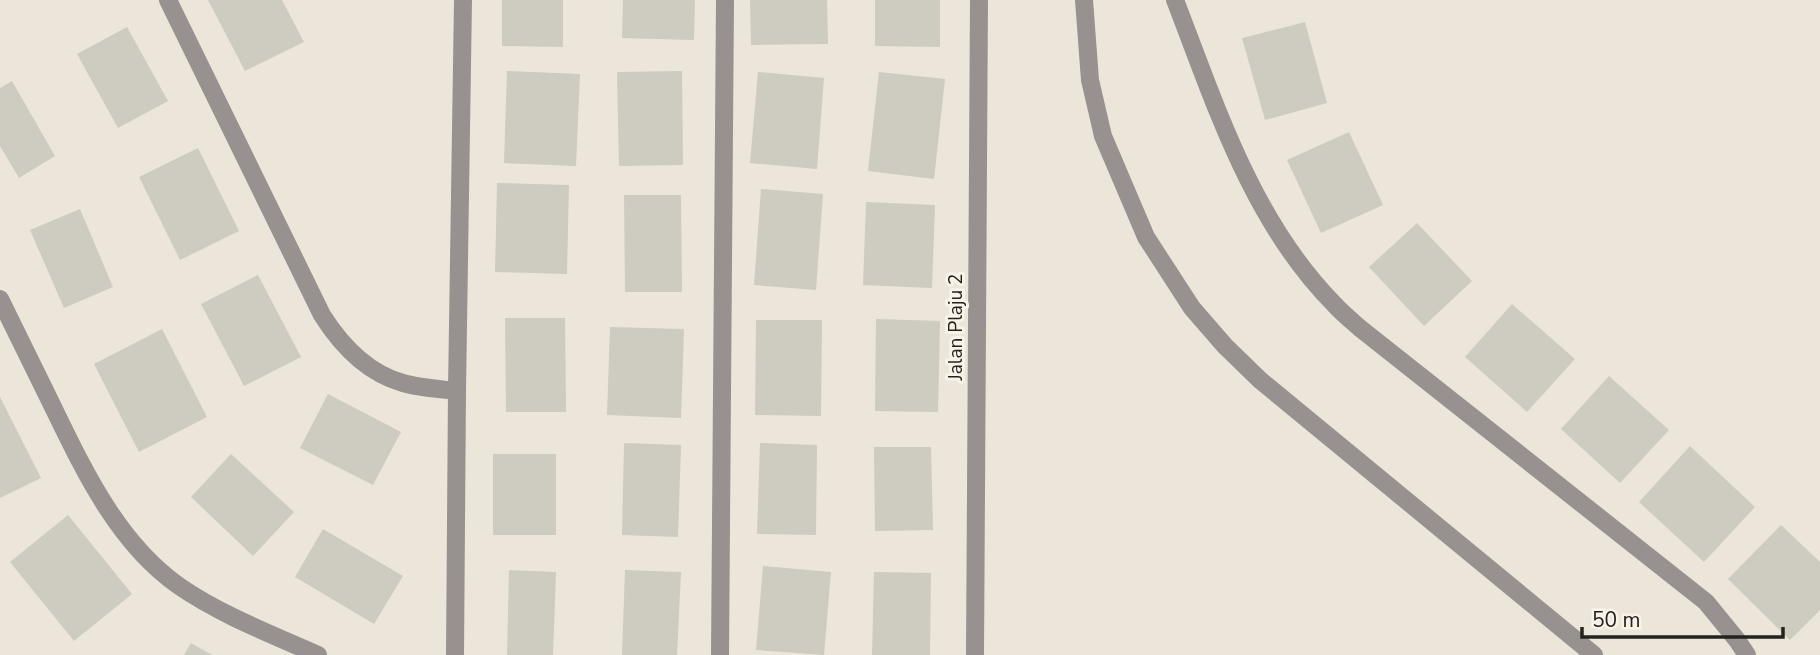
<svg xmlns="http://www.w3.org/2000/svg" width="1820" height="655" viewBox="0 0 1820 655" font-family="'Nunito Sans',sans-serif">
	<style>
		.building { fill: #cecbc0 }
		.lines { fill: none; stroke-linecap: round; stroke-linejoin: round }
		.minor { stroke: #97928f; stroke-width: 18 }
		.labels { text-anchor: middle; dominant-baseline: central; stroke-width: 6; stroke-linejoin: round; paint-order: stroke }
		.street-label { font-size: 19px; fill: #24221e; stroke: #f9f2e8 }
	</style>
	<rect width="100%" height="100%" fill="#ece5da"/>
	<path class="building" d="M208,0H282L304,42L245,71Z
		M502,0H563V47L502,46Z
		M623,0H695L694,40L622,38Z
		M750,0H827L828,44L751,45Z
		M875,0H940V47L875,46Z
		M1305,22L1327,103L1265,120L1242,38Z
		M127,27L168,101L118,128L77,54Z
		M507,71L580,74L576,166L504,163Z
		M682,71L683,165L619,166L617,72Z
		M758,72L824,78L817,169L750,163Z
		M879,72L945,79L934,179L868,171Z
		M12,81L55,156L19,178L0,146V88Z
		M1349,132L1383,205L1321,233L1287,160Z
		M198,148L239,231L180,260L139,177Z
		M497,183L569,185L567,274L495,272Z
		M761,189L823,194L816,290L754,285Z
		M624,195H681L682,292H625Z
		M866,202L935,205L932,288L863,285Z
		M80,209L113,287L64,308L30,230Z
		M1417,223L1472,281L1424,326L1369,267Z
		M258,275L301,357L244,386L201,304Z
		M1512,304L1575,359L1527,412L1465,357Z
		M505,318H565L566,412H506Z
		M876,319L940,321L938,412L875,411Z
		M756,320H822L821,416L755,415Z
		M610,327L684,329L681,418L607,415Z
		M162,329L207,417L139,452L94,364Z
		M1609,376L1669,430L1620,483L1561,429Z
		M328,394L401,432L373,485L300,448Z
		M0,397L41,478L0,498Z
		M624,443L681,445L678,537L622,535Z
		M760,443L817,445L816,535L757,534Z
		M1690,446L1755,507L1704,562L1639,502Z
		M874,447H931L933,530L875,531Z
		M231,454L294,512L253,556L191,497Z
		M493,454H556V535H493Z
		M68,515L132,594L74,641L10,562Z
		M1781,525L1820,562V610L1790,640L1728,579Z
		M323,529L403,576L374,624L295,577Z
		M763,566L831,572L824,655L756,650Z
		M509,570L556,572L553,655H507Z
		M625,570L681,572L677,655H622Z
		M874,572L931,573L930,655H872Z
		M191,643L212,655H184Z"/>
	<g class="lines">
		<path class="minor" d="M168,0L322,315C341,345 367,373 403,383C420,388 439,389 457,391
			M1084,0L1090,80L1103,136L1146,237L1192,308L1225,346L1260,380L1594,655
			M1175,0C1216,106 1252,221 1334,304C1342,313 1352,321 1361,329L1706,602L1737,640L1747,655
			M0,299C18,335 36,372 54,409C85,473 119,544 179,586C221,615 271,634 318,655
			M455,655L457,391L463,0
			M720,655L725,0
			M975,655L979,0"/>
	</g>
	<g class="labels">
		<g class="street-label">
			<text transform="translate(956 327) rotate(-90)">Jalan Plaju 2</text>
		</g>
	</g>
	<path d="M1582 627v10h201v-10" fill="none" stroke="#24221e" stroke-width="3.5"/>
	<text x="1592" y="627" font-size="21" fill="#24221e" stroke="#f9f2e8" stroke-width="5" paint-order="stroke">50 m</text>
</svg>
